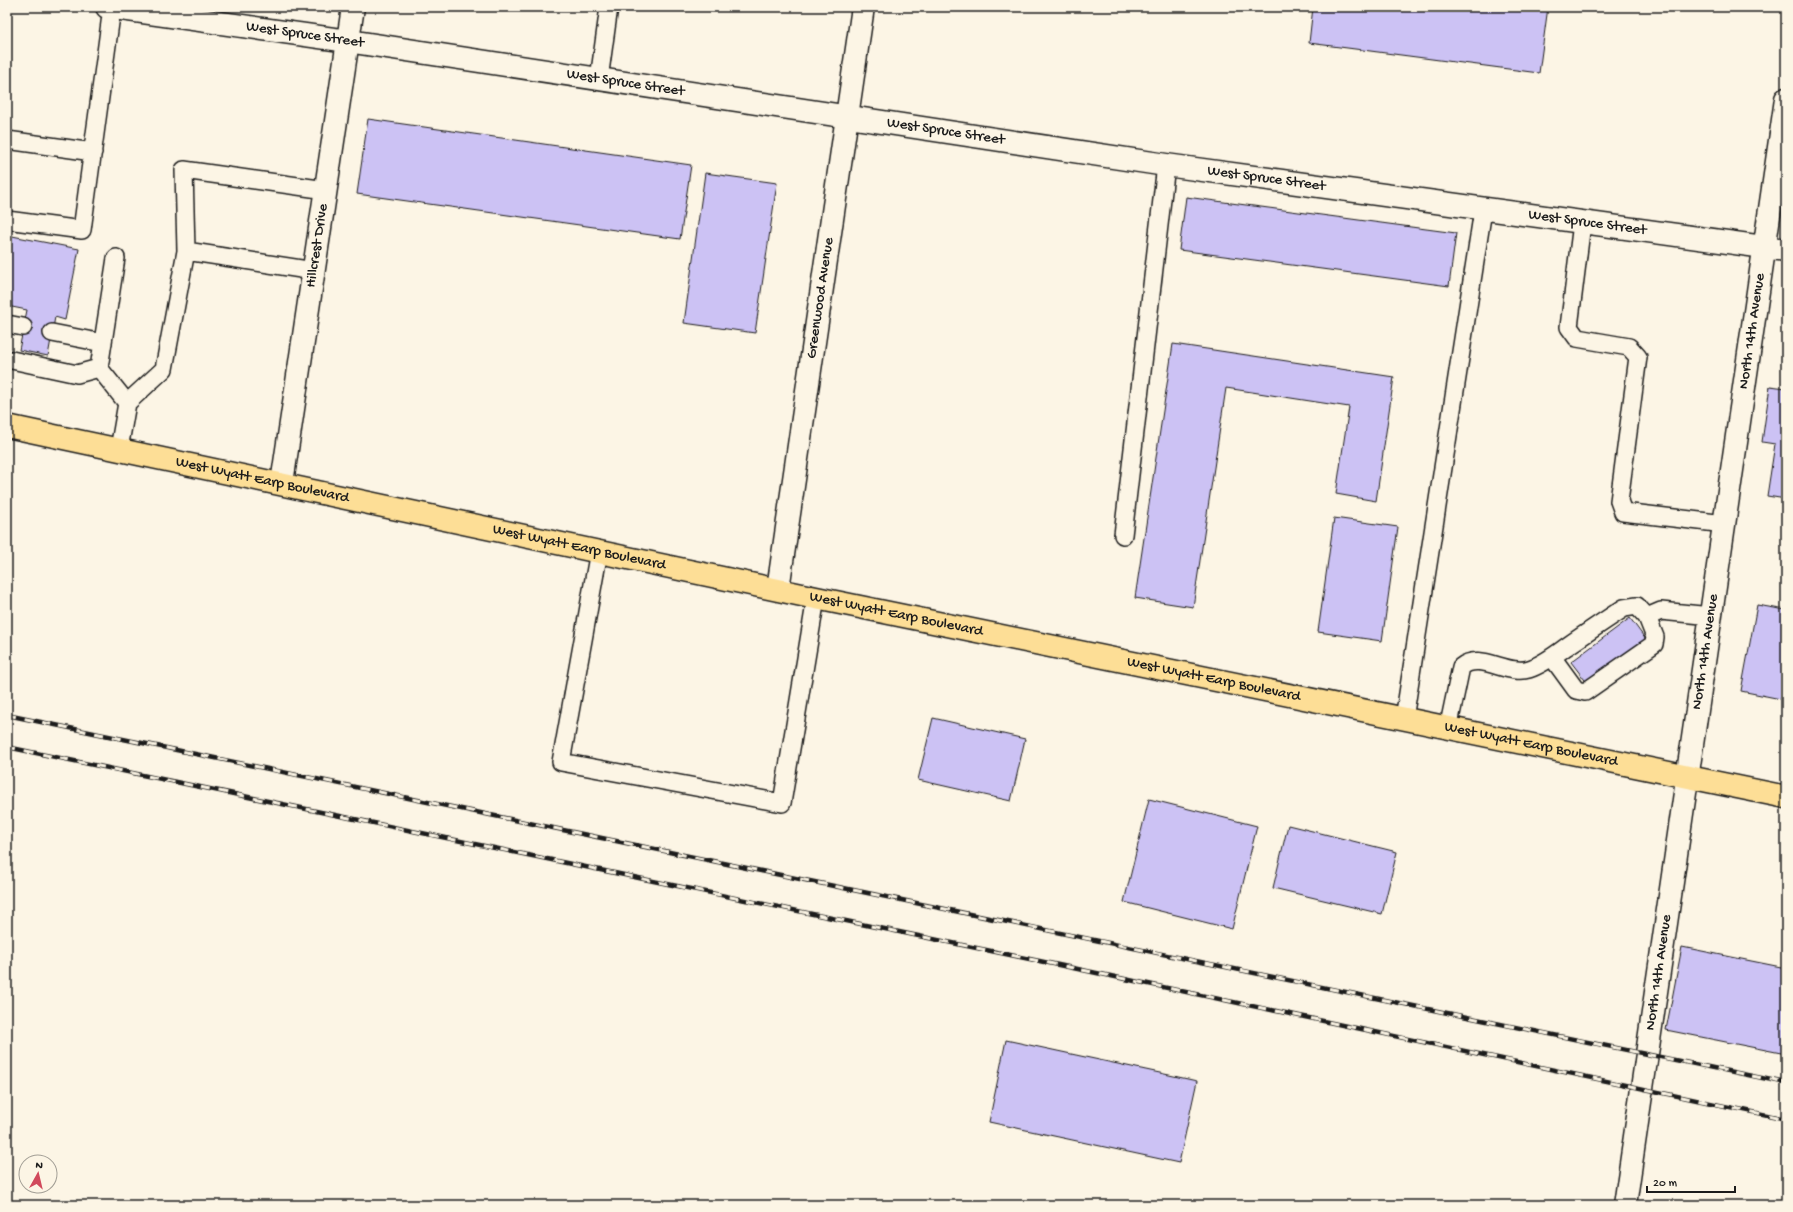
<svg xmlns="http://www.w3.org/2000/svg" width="1793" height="1212" viewBox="0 0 1793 1212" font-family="'Gochi Hand',sans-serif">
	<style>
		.building { fill: #ccc2f4; stroke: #1c1c1c }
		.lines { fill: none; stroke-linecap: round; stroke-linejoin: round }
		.service-casing { stroke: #1c1c1c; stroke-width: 20 }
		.minor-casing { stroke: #1c1c1c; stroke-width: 25 }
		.secondary-casing { stroke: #1c1c1c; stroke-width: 25 }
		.primary-casing { stroke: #1c1c1c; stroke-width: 25 }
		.service { stroke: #fcf5e5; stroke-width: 17 }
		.minor { stroke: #fcf5e5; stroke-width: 22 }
		.secondary { stroke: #fcf5e5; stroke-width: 22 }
		.primary { stroke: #fdde96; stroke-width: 22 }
		.rail-casing { stroke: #1c1c1c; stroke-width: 4.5 }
		.rail { stroke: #fcf5e5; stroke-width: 3; stroke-dasharray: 9; stroke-linecap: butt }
		.labels { text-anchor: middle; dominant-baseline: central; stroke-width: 3; stroke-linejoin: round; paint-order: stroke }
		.street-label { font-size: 15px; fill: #1c1c1c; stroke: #fcf5e5 }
	</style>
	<rect width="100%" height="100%" fill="#fcf5e5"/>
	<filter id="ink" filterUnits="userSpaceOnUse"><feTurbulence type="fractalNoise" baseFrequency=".025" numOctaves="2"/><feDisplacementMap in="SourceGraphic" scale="8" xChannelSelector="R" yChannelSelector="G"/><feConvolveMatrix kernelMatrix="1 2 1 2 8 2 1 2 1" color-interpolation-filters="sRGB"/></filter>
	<g filter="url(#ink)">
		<path class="building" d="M1313,7H1548L1539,73L1309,43Z
			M368,119L691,165L680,239L357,194Z
			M705,173L777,183L755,333L684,323Z
			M1186,197L1456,233L1449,286L1179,250Z
			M7,235L79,249L65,320L55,317L48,356L19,350L27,310L7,306Z
			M1173,344L1394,377L1376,501L1336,494L1349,407L1226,388L1193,607L1135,598Z
			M1770,386L1786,388V499L1767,496L1775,444L1762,442Z
			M1334,518L1398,527L1382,641L1318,632Z
			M1757,605L1786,610V700L1741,691Z
			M1630,618L1649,644L1591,688L1571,662Z
			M933,718L1025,739L1011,801L918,780Z
			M1149,799L1257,826L1232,929L1124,902Z
			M1288,825L1397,852L1382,914L1273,888Z
			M1682,947L1786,968V1054L1666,1030Z
			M1006,1040L1197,1081L1179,1163L989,1122Z"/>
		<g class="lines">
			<defs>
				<path id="service" d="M599,79L609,7
					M7,140L93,152
					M7,220L82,230L112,8
					M1582,223L1569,327L1577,338L1629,347L1638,357L1619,501L1623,512L1725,524
					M186,251L314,271
					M116,258L99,368L127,403
					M7,324L23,327
					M52,333L103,343
					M7,359L77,374L99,368
					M119,449L127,403L164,369L186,251L184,170L326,190
					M1123,535L1166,165
					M599,551L561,762L782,803L816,598
					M1552,657L1576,690L1585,692L1654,644L1655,637L1647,617
					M1404,719L1483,210
					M1448,729L1461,667C1480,651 1507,676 1529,669C1542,665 1555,655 1566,647C1585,634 1604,621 1624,608L1637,606L1647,617L1661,611L1711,616"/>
				<g id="minor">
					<path id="s1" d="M107,7L348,41L1166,165L1786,250"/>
					<path id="s2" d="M282,483L353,7"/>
					<path id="s3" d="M778,589L863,7"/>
				</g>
				<g id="secondary">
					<path id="s4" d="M1625,1205L1786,99"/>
				</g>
				<g id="primary">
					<path id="s5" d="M7,426L816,598L1786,797"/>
				</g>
			</defs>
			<use href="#service" class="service-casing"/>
			<use href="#minor" class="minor-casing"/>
			<use href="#secondary" class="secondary-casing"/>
			<use href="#primary" class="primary-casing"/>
			<use href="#service" class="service"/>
			<use href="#minor" class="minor"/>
			<use href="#secondary" class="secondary"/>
			<use href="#primary" class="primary"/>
			<defs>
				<path id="rail" d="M7,715L1786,1083
					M7,747L1073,968L1786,1119"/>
			</defs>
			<use href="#rail" class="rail-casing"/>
			<use href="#rail" class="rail"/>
		</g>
	</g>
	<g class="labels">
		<g class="street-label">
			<text stroke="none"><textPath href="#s1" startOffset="200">West Spruce Street</textPath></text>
			<text stroke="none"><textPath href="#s1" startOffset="524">West Spruce Street</textPath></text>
			<text stroke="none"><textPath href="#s1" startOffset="848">West Spruce Street</textPath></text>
			<text stroke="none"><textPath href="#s1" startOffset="1172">West Spruce Street</textPath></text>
			<text stroke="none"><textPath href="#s1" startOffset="1496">West Spruce Street</textPath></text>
			<text stroke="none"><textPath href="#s2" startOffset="240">Hillcrest Drive</textPath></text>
			<text stroke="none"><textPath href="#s3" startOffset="294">Greenwood Avenue</textPath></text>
			<text stroke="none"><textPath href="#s4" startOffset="883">North 14th Avenue</textPath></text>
			<text stroke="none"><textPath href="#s5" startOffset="261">West Wyatt Earp Boulevard</textPath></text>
			<text stroke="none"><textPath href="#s5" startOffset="585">West Wyatt Earp Boulevard</textPath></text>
			<text stroke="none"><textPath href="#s5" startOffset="909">West Wyatt Earp Boulevard</textPath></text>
			<text stroke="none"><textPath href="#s4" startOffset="559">North 14th Avenue</textPath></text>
			<text stroke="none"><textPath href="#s5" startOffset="1233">West Wyatt Earp Boulevard</textPath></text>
			<text stroke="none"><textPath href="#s5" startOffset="1557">West Wyatt Earp Boulevard</textPath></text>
			<text stroke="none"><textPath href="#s4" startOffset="235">North 14th Avenue</textPath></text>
		</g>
	</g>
	<rect width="1793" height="1212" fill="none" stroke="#fcf5e5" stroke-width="24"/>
	<rect x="12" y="12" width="1769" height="1188" fill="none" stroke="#1c1c1c" stroke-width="1.5" filter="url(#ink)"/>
	<g transform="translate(38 1174) rotate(8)"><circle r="19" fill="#fcf5e5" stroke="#a29e95"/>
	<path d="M0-3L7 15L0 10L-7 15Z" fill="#d1495b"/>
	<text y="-6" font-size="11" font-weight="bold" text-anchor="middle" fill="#1c1c1c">N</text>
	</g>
	<path d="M1647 1186v6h88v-6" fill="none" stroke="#1c1c1c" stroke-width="2"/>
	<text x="1653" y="1186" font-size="12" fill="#1c1c1c" stroke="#fcf5e5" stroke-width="3" paint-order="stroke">20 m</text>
</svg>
